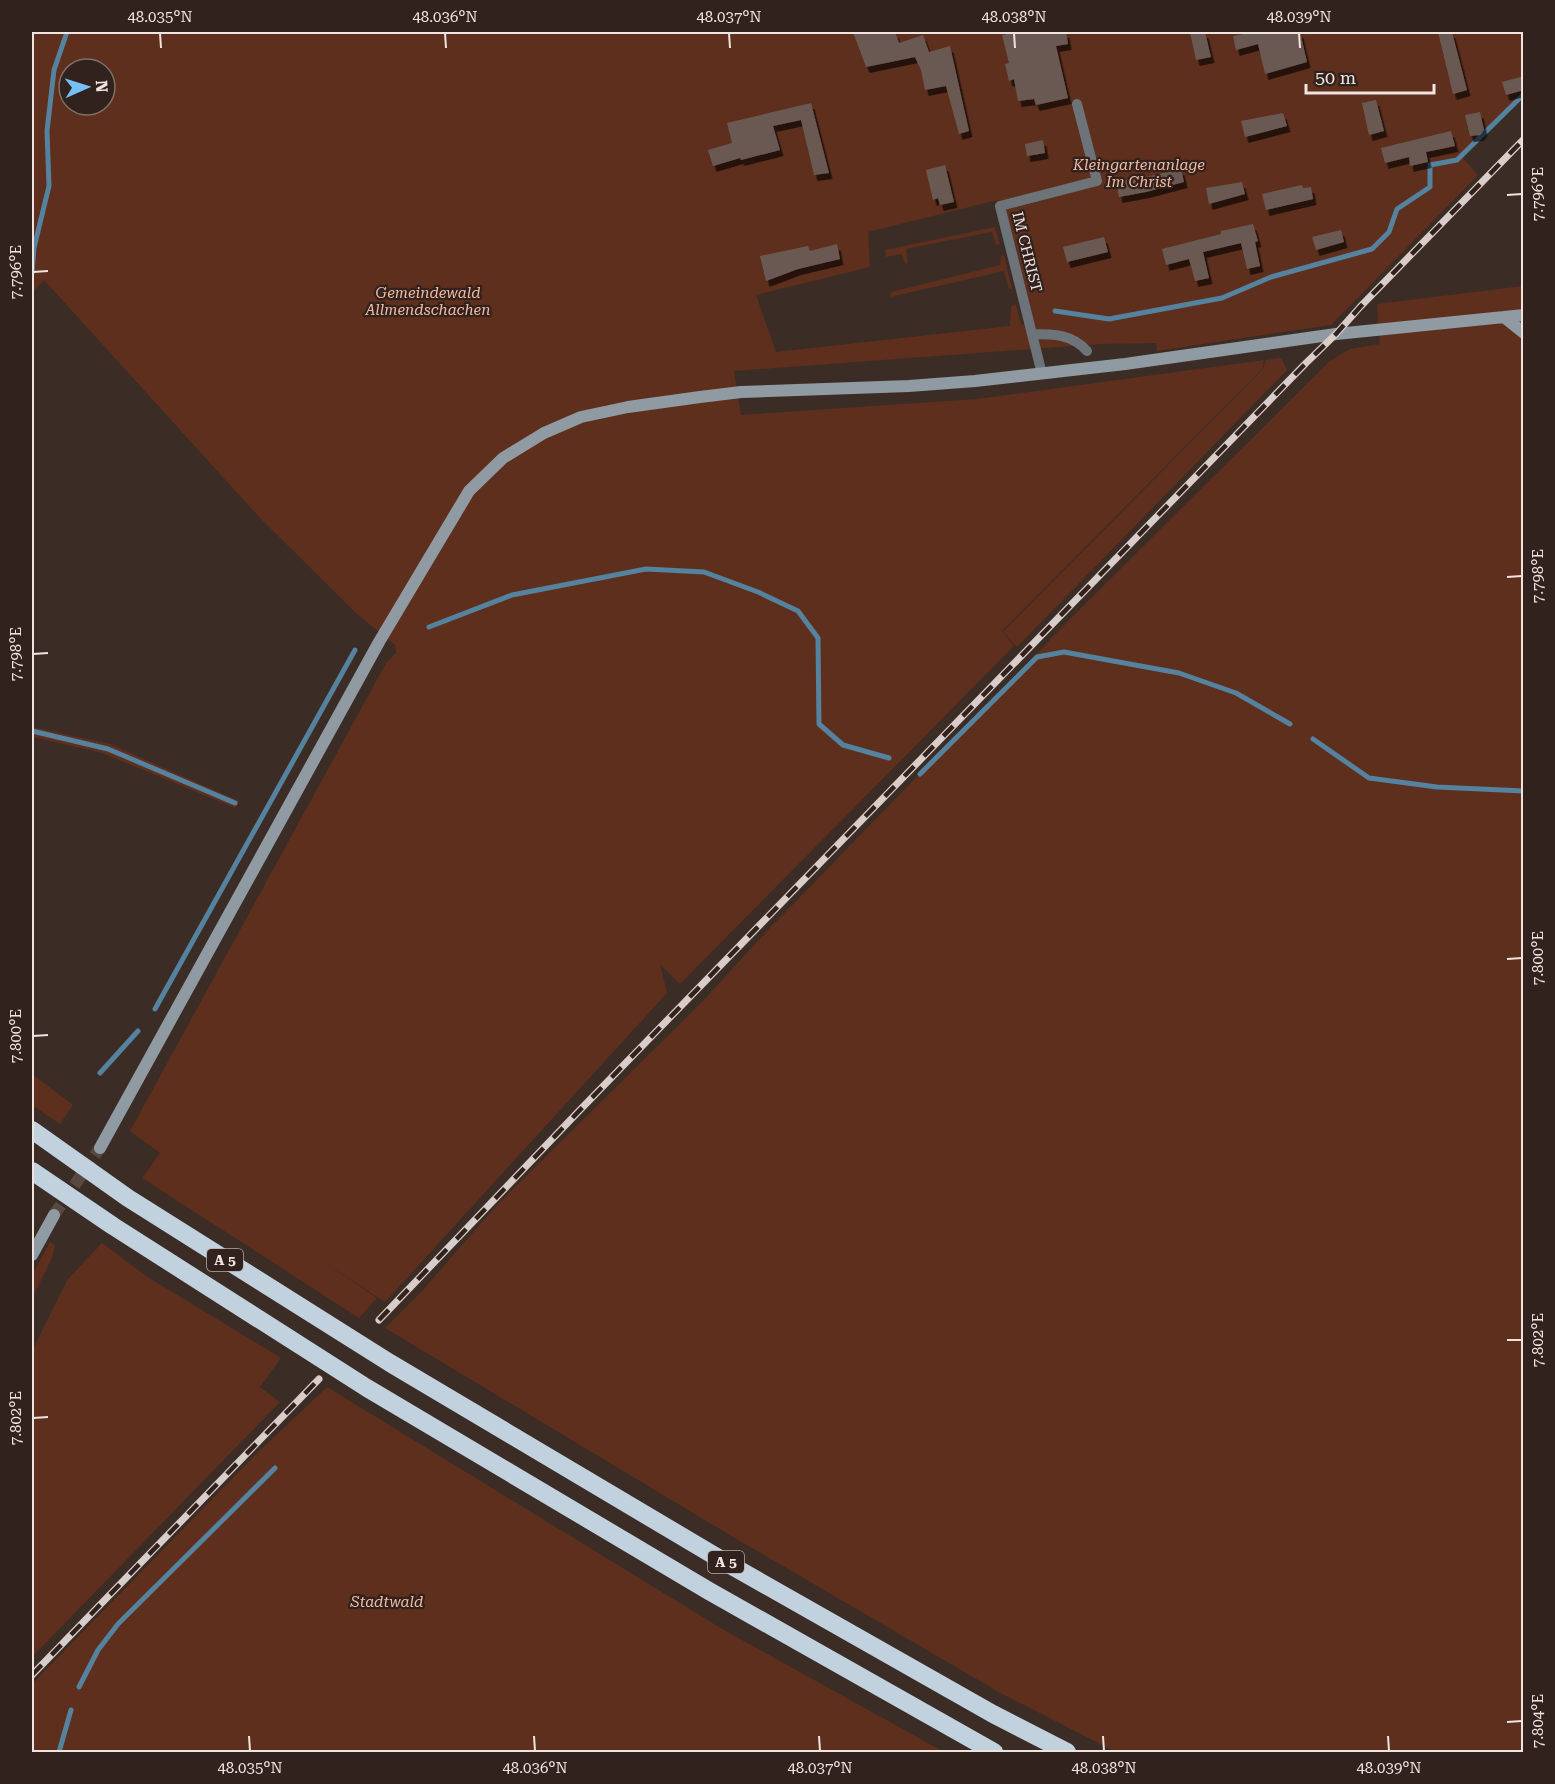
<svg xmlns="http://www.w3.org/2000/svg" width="1555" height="1784" viewBox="0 0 1555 1784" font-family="'Roboto Serif',serif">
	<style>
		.green { fill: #5d2f1c; fill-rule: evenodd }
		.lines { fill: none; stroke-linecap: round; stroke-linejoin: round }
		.stream { stroke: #54829f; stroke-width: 5 }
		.building { fill: #6b5953; filter: url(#shadow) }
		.secondary-tunnel { stroke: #574842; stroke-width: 12; stroke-dasharray: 12 6; stroke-linecap: butt }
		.lane { stroke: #6d7479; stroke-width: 10 }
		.secondary { stroke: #8f9aa2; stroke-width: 12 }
		.highway { stroke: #c1d1de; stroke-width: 18 }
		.rail-casing { stroke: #d8cdc8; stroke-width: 7 }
		.rail { stroke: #31221d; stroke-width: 4.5; stroke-dasharray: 14; stroke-linecap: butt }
		.ticks { fill: none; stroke: #efe4e0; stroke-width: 2 }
		.labels { text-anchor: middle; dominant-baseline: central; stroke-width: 4.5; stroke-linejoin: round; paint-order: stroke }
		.shield { fill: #31221d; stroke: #b6aaa6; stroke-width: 1.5 }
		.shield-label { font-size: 14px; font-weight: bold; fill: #efe4e0 }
		.park-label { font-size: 15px; font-style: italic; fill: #f5baa4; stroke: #31221d }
		.street-label { font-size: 15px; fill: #efe4e0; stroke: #31221d }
		.neatline { fill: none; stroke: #efe4e0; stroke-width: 2 }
		.ticks-label { font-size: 15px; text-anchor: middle; fill: #efe4e0 }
	</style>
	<defs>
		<filter id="shadow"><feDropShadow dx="3.5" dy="6" stdDeviation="0" flood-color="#0009"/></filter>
	</defs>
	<rect width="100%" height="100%" fill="#3c2c26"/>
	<path class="green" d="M32,32H1523V91L1460,155L1478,175L1331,325L1157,351L1156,343L1101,344L734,371L741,415L977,399L1264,360L1262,369L1002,631L1014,646L680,984L660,964L667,993L385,1302L321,1260L377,1298L359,1318L142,1178L160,1153L130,1131L386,663L396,653L395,645L357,614L260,518L44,280L32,293ZM69,69H105V105H69ZM998,200L1030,324L1021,325L1016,305L1011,306L1010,326L776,352L756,295L870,267L868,232Z
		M995,227L1000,244L996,245L992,232L906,249L908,263L905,264L902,254L886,257L885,250Z
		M1004,255L1012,289H1009L1004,271L890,297L891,292L1000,265L1001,256Z
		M1523,286V1752H1116L1002,1694L728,1534L385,1328L422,1291L496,1206L702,1002L766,932L1074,615L1330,361L1350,349L1380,344L1377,304Z
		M1281,358L1287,370L1017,647L1003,632L1263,369L1266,360Z
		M32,727L110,744L239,801L235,808L102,753L32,737Z
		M32,1074L73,1105L60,1124L32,1105Z
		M50,1242L55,1245L52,1258L32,1299V1275Z
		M102,1243L146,1276L281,1358L260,1387L280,1402L32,1657V1351L68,1279Z
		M327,1387L724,1630L944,1752H32V1684L255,1455Z"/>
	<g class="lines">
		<path class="stream" d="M32,273L34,248L49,186L47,131L54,70L67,32
			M1055,311L1109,319L1222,298L1271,277L1372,249L1389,232L1397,209L1430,187V165L1457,160L1524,94
			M429,627L512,595L646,569L704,572L758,592L798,611L818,638L819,724L843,745L889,758
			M32,731L108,749L235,803
			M1313,739L1369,778L1437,787L1524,791
			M920,774L1037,657L1064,652L1179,673L1236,693L1290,724
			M155,1009L355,650
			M100,1073L138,1031
			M79,1687L98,1650L118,1624L275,1468
			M59,1752L71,1710"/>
	</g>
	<path class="building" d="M853,32H895L899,43L923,35L929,52L950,46L969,131L959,134L946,86L925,90L921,70L915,57L866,67Z
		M1015,32H1066L1068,44L1056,46L1068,98L1036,105L1034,99L1018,101L1014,79L1009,81L1005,64L1009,63L1002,35Z
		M1190,32H1205L1211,57L1196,60Z
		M1253,32H1300L1307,62L1265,74L1258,44L1236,50L1233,36Z
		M1438,32H1452L1467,90L1453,94Z
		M1524,76V90L1506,95L1502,82Z
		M1376,100L1384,131L1369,135L1362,103Z
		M811,103L829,173L814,175L801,120L773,126L780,150L741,160L740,158L713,166L708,150L732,143L727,123Z
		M1480,112L1484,130L1480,135L1470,136L1465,115Z
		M1283,113L1287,126L1245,137L1241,121Z
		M1451,131L1455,146L1426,152L1428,162L1410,166L1409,157L1385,163L1381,148Z
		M1043,140L1045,153L1027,156L1025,144Z
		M945,165L954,202L940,205L938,198L933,200L926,170Z
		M1181,169L1184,182L1146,192L1119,197L1116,182L1132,179L1133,180Z
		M1242,182L1245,194L1209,204L1206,188Z
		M1302,185L1303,188L1311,187L1313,199L1266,210L1262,194Z
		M1253,224L1258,241L1255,242L1260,266L1247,269L1241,243L1203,252L1209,278L1195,281L1189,259L1166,265L1162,249L1221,234V231Z
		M1341,230L1344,242L1316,250L1312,237Z
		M1104,237L1108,252L1067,262L1063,247Z
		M837,244L840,259L798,269L766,281L760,256L808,246L810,251Z"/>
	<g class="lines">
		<path class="secondary-tunnel" d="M54,1215L100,1148"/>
		<path class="lane" d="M1032,334C1053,334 1072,334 1087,351
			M1042,374L1000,206L1097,181L1077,104"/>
		<path class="secondary" d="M1504,317L1524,333
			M100,1148L379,642L469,491L503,458L544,433L581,417L628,407L700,397L741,392L909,386L975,381L1125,364L1336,334L1524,315
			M32,1255L54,1215"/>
		<path class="highway" d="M32,1130L128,1198L390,1363L725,1562L993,1714L1067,1752
			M32,1171L113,1226L367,1388L709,1591L994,1752"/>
		<defs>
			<path id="rail" d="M379,1320L578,1112L1306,363L1336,334L1360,307L1524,139
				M32,1675L319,1379"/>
		</defs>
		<use href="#rail" class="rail-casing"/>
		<use href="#rail" class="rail"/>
	</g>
	<path class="ticks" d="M160,33L161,48M445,33L446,48M729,33L730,48M1014,33L1015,48M1299,33L1300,48M1507,195L1522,194M33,272L48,271M1507,577L1522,576M33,654L48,653M1507,959L1522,958M33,1036L48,1035M1507,1340H1522M33,1418L48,1417M1507,1722L1522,1721M249,1736L250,1751M534,1736L535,1751M819,1736L820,1751M1103,1736L1104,1751M1388,1736L1389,1751"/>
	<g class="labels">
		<g class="shield">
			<rect x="207" y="1249" width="36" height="22" rx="4.5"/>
			<rect x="708" y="1551" width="36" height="22" rx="4.5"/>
		</g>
		<g class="shield-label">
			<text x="225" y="1260">A 5</text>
			<text x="726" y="1562">A 5</text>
		</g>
		<g class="park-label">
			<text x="1139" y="165">Kleingartenanlage<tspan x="1139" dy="17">Im Christ</tspan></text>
			<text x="428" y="293">Gemeindewald<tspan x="428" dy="17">Allmendschachen</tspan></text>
			<text x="387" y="1602">Stadtwald</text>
		</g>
		<g class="street-label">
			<text transform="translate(1027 252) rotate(76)">IM CHRIST</text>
		</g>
	</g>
	<rect width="1555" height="1784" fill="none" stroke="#31221d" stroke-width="66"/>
	<g transform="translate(87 87) rotate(87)"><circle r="28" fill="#31221d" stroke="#7d706b" stroke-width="1.5"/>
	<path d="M0-4.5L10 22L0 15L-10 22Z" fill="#76c0f7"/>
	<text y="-9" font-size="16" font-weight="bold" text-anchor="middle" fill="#efe4e0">N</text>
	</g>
	<path d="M1306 84v9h128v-9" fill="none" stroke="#efe4e0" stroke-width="3"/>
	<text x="1315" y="84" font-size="18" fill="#efe4e0" stroke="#31221d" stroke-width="4.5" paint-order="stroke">50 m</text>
	<rect x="33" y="33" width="1489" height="1718" class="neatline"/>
	<g class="ticks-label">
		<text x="160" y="22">48.035°N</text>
		<text x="445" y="22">48.036°N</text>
		<text x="729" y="22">48.037°N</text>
		<text x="1014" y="22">48.038°N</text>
		<text x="1299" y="22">48.039°N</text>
		<text transform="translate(1538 194) rotate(-90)" y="5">7.796°E</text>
		<text transform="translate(16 272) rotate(-90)" y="5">7.796°E</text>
		<text transform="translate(1538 576) rotate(-90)" y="5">7.798°E</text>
		<text transform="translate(16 654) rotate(-90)" y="5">7.798°E</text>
		<text transform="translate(1538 958) rotate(-90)" y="5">7.800°E</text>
		<text transform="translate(16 1036) rotate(-90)" y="5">7.800°E</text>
		<text transform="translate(1538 1340) rotate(-90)" y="5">7.802°E</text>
		<text transform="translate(16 1418) rotate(-90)" y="5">7.802°E</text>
		<text transform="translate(1538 1721) rotate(-90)" y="5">7.804°E</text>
		<text x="250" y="1773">48.035°N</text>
		<text x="535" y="1773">48.036°N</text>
		<text x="820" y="1773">48.037°N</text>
		<text x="1104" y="1773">48.038°N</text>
		<text x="1389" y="1773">48.039°N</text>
	</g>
</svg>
